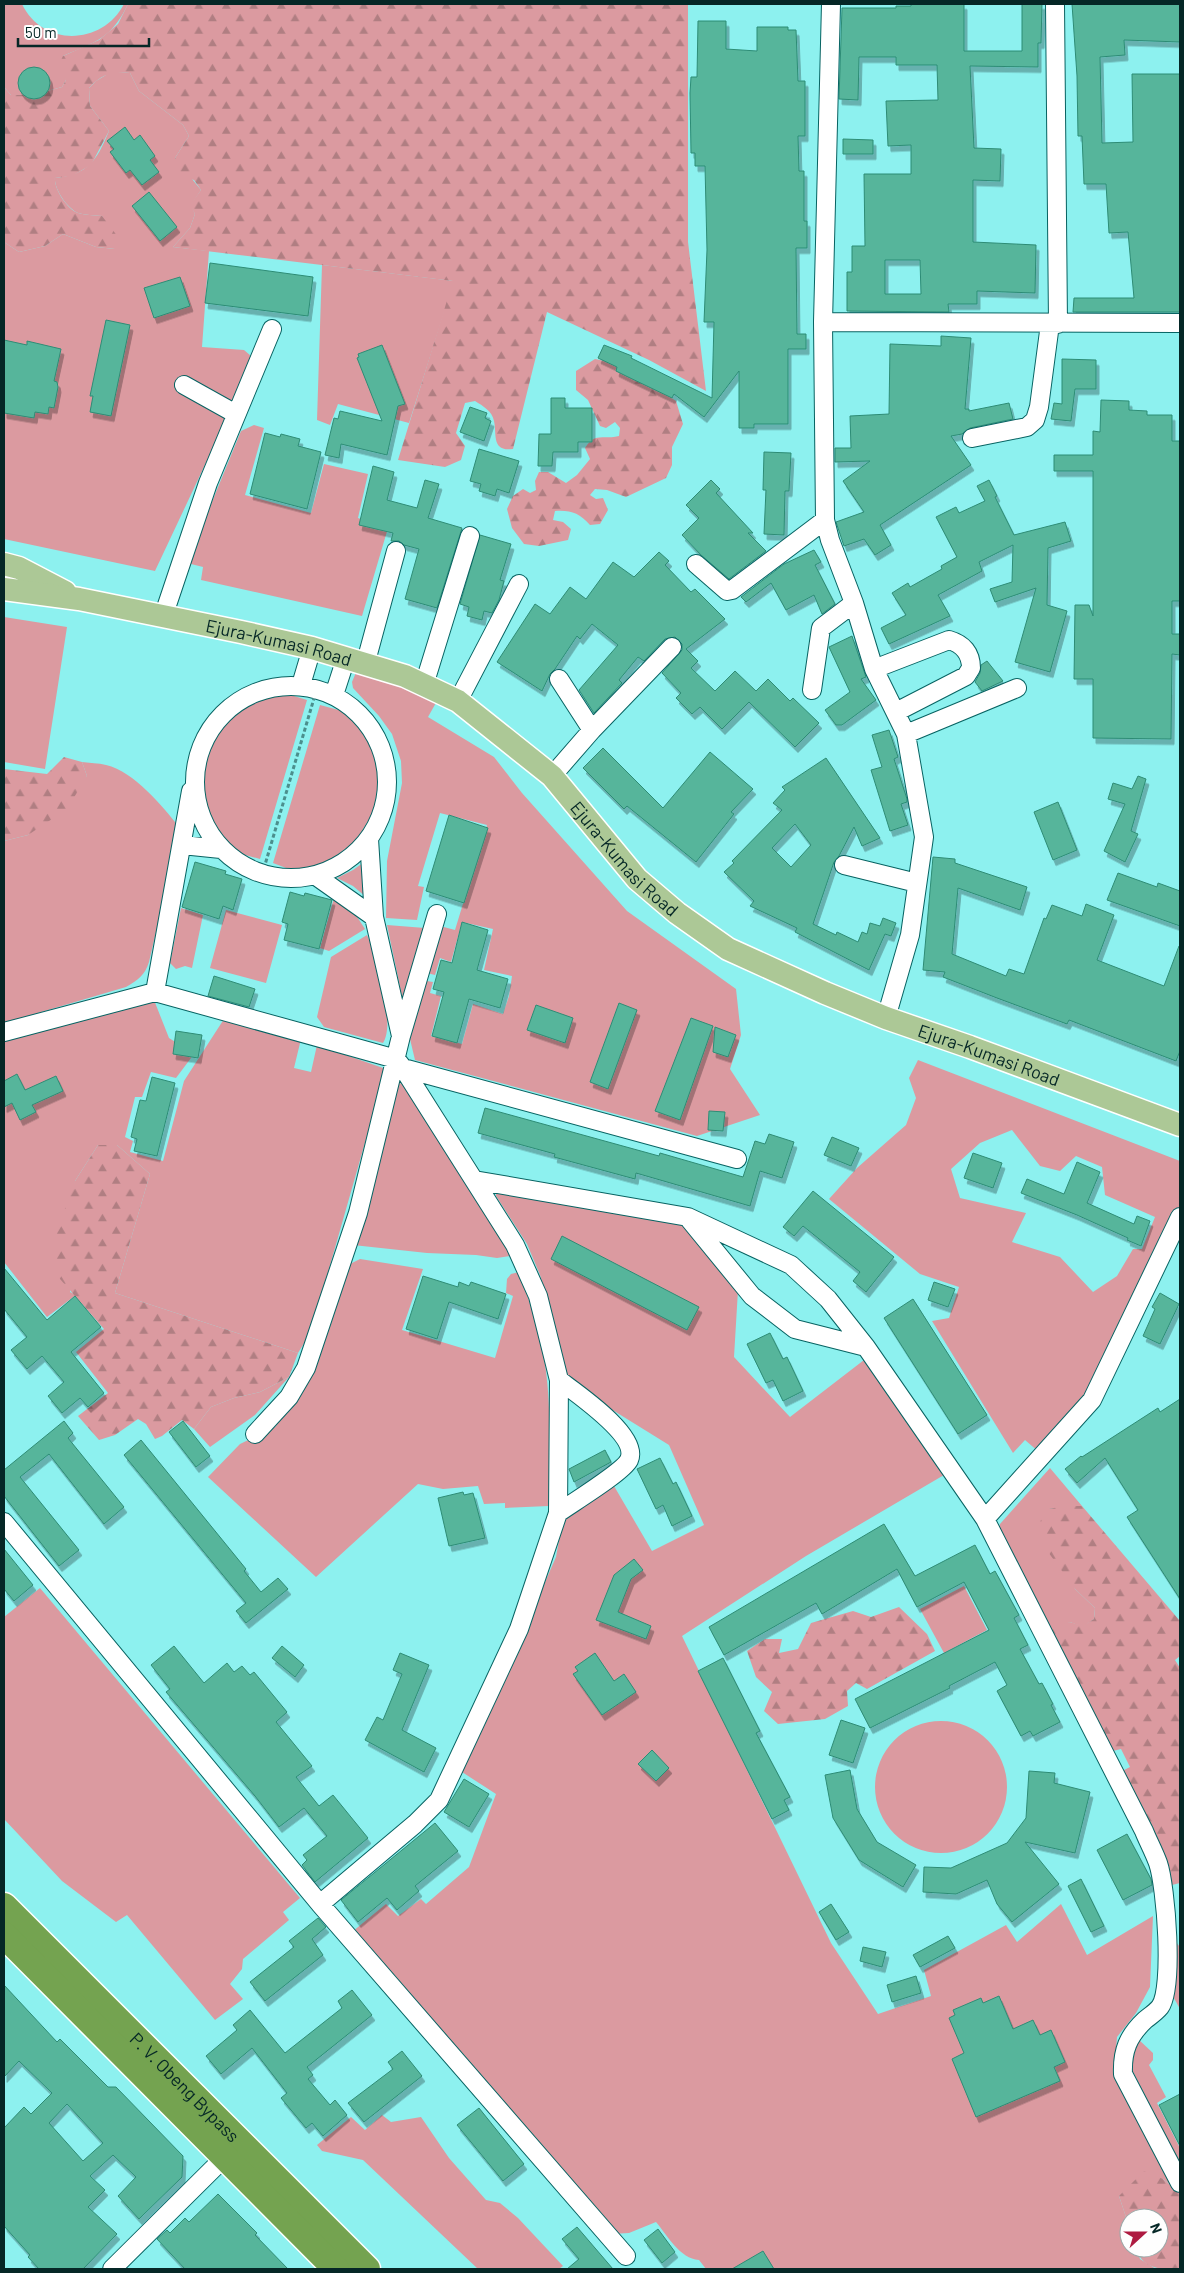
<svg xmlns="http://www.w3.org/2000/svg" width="1184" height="2273" viewBox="0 0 1184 2273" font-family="Barlow,sans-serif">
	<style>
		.grass { fill: #db9aa0; fill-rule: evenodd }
		.forest { fill: url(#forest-firs) }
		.building { fill: #57b59b; stroke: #2d8c75; fill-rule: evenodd; filter: url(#shadow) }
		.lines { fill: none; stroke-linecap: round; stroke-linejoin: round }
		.minor-casing { stroke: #076362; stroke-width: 20 }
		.major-casing { stroke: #fff; stroke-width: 25 }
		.highway-casing { stroke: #fff; stroke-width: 29 }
		.path { stroke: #4b8f8d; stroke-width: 3; stroke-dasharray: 4 2.5; stroke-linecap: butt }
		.minor { stroke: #fff; stroke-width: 18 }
		.major { stroke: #acc896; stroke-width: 22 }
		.highway { stroke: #74a350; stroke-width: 26 }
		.labels { text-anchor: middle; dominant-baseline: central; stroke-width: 4; stroke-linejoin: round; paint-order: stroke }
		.street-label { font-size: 18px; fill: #052726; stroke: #fefefe }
	</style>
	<defs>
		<pattern id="forest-firs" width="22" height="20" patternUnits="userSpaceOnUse" patternTransform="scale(1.25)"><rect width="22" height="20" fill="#db9aa0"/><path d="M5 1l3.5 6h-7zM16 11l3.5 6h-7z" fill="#b07e82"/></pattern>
		<filter id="shadow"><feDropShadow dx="3" dy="5.5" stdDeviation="0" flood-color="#0004"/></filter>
	</defs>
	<rect width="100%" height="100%" fill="#8df1ef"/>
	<path class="grass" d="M4,4H22C43,48 103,45 124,4H128C111,39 97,41 63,56L66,80L62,87L33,95H11L4,87Z
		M111,72L130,73L139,91L183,125L189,136L175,158L201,190L191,205L195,214L190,228L173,247L209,251L202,347L244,350L251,356V367L155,571L4,539V242L19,252L45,246L63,234L96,247L115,249L102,216C94,215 85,215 78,213C67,208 54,189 55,178C88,175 97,160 109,131L90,106L89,88L96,81Z
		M322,265L454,281L409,423L338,404L330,425L317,420Z
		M254,425L264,428L245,495L311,513L324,464L368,474L358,518L388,528L362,616L201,580L203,567L187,563L241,431Z
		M4,617L67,627L45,769L4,762Z
		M357,670L393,678L437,701L428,717L494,757L522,793L627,911L736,989L741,1035L730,1069L760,1115L697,1136L415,1060L410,1039L427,981L433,982L430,993L441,996L431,1036L462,1044L473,1004L503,1014L509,996L512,976L484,970L493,929L462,922L451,962L440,958L435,975L427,973L440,926L455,930L487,825L440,813L418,886L424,887L417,920L386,918L387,861L402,783L401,761L392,734L379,716L353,688L352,682Z
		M281,692L307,700L260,859L238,853L215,827L203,794L205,759L219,727L245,704Z
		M320,705L346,712L370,742L379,776L374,811L356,841L328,862L294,871L273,863Z
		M82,762C90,763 98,763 106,765C135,772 162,806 180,828L149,962C145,975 138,980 126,987L4,1023V841L28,835L87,776Z
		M367,860L366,897L353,886L337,878L353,870Z
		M334,898L352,909L365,929L329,951L320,948Z
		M181,908L203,915L192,968L185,966L176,969L170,963Z
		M226,910L282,925L266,983L210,968Z
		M387,925L425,928L403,1001Z
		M367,935C377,956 396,1023 383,1043L324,1027L317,1017L331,957Z
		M154,1000L169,1038L194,1054L176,1078L151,1072L142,1097H135L125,1137L133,1141L130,1152L163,1161L184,1081L224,1019L301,1039L294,1068L311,1072L317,1045L386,1069L311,1332L298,1353L115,1293L150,1174L117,1145H98L75,1181L70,1292L76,1295L47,1317L4,1262V1038Z
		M918,1060L1180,1161V1211L1096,1383L1039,1452L1025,1440L1013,1453L932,1321L949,1318L959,1287L920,1274L829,1199L857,1168L906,1125L916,1098L909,1078ZM1012,1130L1040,1166L1060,1171L1076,1156L1102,1167L1105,1195L1155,1217L1142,1249H1133L1117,1276L1093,1292L1060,1257L1012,1242L1026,1213L960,1198L951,1169L980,1143Z
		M399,1083L403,1084L512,1252L510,1256L497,1258L476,1255L427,1253L353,1245L395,1087Z
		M496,1190L677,1223L687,1229L738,1290L734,1357L790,1417L864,1360L944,1475L806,1556L682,1636L831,1943L878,2014L931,1996L924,1970L1006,1925L1017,1942L1061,1904L1087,1955L1153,1916L1150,1987L1136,2013L1117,2037L1115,2064L1180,2192L1163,2179L1119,2196L1129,2226V2248H1136L1140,2259L1156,2269H706L699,2260C680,2259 667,2235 656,2222L629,2233L611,2234L352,1932L386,1904L398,1916L421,1899L426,1904L469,1867L496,1794L462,1772L556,1557L563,1518L569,1509L614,1486L652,1551L704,1525L669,1445L577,1388L564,1374L560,1361L552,1314L540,1275L527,1244L496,1196Z
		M360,1259L423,1269L402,1330L495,1358L513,1296L506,1293L507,1279L511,1274L519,1272C530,1302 540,1333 545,1364C552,1411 549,1459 549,1506L505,1508V1503L484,1504L478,1486L443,1489L418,1484L316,1577L208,1477L240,1444L275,1427L294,1402L331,1324L348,1265Z
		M289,1377L255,1415L210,1447L194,1429L211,1407L234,1398L260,1392Z
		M1050,1468L1082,1506L1049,1509L1075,1589L1095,1608L1094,1619L1083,1627L1070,1622L1050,1633L998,1530L1000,1524Z
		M964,1586L987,1630L944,1653L920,1609Z
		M40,1588L300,1898L283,1912L289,1920L243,1959L242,1969L230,1984L243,1999L215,2020L127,1915L116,1922L62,1881L4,1819V1617Z
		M875 1787a66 66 0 1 1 132 0a66 66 0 1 1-132 0Z
		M1172,1937L1180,1947V2009L1170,1991Z
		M1138,2039L1153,2053V2060L1149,2065L1166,2097L1157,2103L1180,2148V2164L1130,2066V2059Z
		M382,2115L391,2122L421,2117L449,2158L486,2200L500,2203L518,2218L563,2266L559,2269H478L363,2160L322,2151L317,2145L351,2117L365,2130Z"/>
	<path class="forest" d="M128,4H688V242L706,391L649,360L547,312L513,449C491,452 497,434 494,421C492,411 483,406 475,401L465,403L456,433L465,446L461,460L445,467L398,460L453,281L173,247L190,228L195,214L190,205L201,190L194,180L180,176L175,158L189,136L183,125L139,91L130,73C111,72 102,74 89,88L90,106L109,131L91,165L72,176L55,178C54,189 67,209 78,213C85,215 94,215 102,216L118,237L115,249L96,247L63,234L45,246L19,252L4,242V87L11,95H33L62,87L66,80L57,68L63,56L99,40L118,24Z
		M595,359L610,362L622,371L652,385L676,401L683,424L672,447V465L666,478L626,497L607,490L595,489L590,495L596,499L603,498L608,510L600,524L590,525C579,513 571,510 555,511L553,520L563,522L571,529L568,540L539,546L524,544L512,528L507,509L513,496L523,489L530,493L536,490L535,481L539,472H548L566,483L577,475L590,459L585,448C595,432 603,440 619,436L620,428L615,422L606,428L600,426L588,400L576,390V371Z
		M64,757L82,762L87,776L67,809L28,835L4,841V769L47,774Z
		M98,1145H117L150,1174L115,1293L298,1353L289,1377L260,1392L234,1398L211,1407L194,1429L182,1420L162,1436L155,1439L146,1424L138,1419L115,1435L99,1440L78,1416L108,1393L76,1352L104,1329L53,1271L55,1236L75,1181Z
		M1064,1506H1082L1180,1621V1656L1175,1660L1180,1668V1883L1172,1885L1118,1773L1130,1767L1121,1749L1109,1752L1050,1633L1056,1625L1070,1622L1083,1626L1094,1619L1095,1608L1075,1589L1043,1545L1039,1523L1049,1509Z
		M899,1607L927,1634L935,1651L867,1689L856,1683L847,1691L848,1706L825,1719L778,1724L764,1711L772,1692L756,1677L747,1651L765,1639H782L779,1653L798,1649L811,1623L853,1611L871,1617Z
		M1144,2171L1163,2179L1180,2193V2269C1160,2269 1143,2270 1136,2248H1159V2218H1129V2226L1119,2196Z"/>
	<path class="building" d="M911,4H964V51H1022V4H1042L1041,43H1038V67L970,66L974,148L1001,149L1000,181L973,180V242L1036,245L1035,293L977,291V304H948L949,312L847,311V272H852V246H865L864,174H911V145L888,146L886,101L938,100L937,65H896V57H859L858,100L839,99L842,8H896V6H911ZM885,260H920L921,294H885Z
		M1072,4H1180V42L1124,40L1125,55L1100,57L1102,143L1133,142L1132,74H1180V312H1073L1074,298H1134L1128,232L1109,233L1106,184H1084L1082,136H1078L1077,76Z
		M698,21H726V49L757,51V27H788V30H796L798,81H805V136H798L799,171H804V221H807V248H796L797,334H806V349H788V424H754V428H739V371L704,417L674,394L672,398L626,376L616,371L617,367L598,358L604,345L632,356L631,358L712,398L714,322H704L707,250L705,166H695V153H691L690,93L691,77H697Z
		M18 83a16 16 0 1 1 32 0a16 16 0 1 1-32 0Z
		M125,127L134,140L140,135L155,156L150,160L159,172L142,185L130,170L126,173L110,152L114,149L107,141Z
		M843,139L873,140V154H843Z
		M149,192L177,227L160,241L132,206Z
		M210,263L313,277L308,316L205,303Z
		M180,277L190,306L154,318L144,288Z
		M106,320L130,325L111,416L90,412L93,396H90Z
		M941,336L971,338L965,409H969V411L1009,403L1013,419L970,428L962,434L951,436L971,465L880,525L891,545L875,555L864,539L844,546L836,522L864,512L843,481L870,461L835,462V448H851L850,416L889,414L890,344L941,346Z
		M4,340L27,345V341L61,349L54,381L57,382L58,387L54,408L49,407L48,414L35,412L34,418L4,413Z
		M382,345L405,404L398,406L387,455L341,444L339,458L325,455L334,418L338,419L340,411L382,421L357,358L359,357L358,354Z
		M1062,359L1096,360V389H1075L1071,421L1051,419L1054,403L1062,404Z
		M551,398H565V408H592V442H578V452H553L552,466H538L539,434H551Z
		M1101,400L1129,401V410L1147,411V415H1172V441H1180V601H1172V634H1180V655L1172,654L1171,739L1093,738V679H1074L1075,605H1089L1093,616V471H1054V455H1093V431L1100,432Z
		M470,407L487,413L485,418L491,421L484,441L460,432Z
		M265,433L280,437L281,434L300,439L298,446L321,452L307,509L250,494Z
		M479,449L519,461L509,493L497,489L495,496L479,491L481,484L470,481Z
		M764,452L791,453L789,491H785L784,535L764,534L766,490H763Z
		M373,466L394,472L387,500L417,508L425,480L439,484L428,518L462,528L437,608L405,599L419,549L404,545L399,541H391L393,533L359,525Z
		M711,480L720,489L716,493L753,533H748L766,551L729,579L701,555L682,535L699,518L686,505Z
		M989,480L997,496L995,497L1014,535L1065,522L1071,541L1048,548L1047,605L1067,611L1050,672L1015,662L1036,588L995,602L990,589L1012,582L1013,545L979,562L982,571L938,595L950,616L889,644L881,628L906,615L892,593L908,583L910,587L942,569L941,566L957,557L936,517L956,507L959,513L985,501L977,486Z
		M480,535L511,544L500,580L504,581L499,600L492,613L484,611L482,620L467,616L469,607L460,604Z
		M814,550L821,562L815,565L835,604L822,614L814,595L786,610L771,583L746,602L741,597L784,564Z
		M659,552L669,561L665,565L691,592L695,589L725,619L686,649L698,661L691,668L715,691L735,671L756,691L768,679L790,701L793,698L819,723L795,747L749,702L722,729L700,707L692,714L676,698L681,693L662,673L682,650V644L675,637L665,639L644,661L638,657L619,680L622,683L594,713L579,690L618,645L592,624L580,639L577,636L555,669L550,674L542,691L497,662L535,604L550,614L570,587L586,599L613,562L634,577Z
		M852,636L866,677L861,679L876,700L842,725H836L825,710L850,692L829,647Z
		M987,661L1003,681L982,691L975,682L980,673L981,665Z
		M889,730L898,757L894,759L907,799V802L901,804L908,825L890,831L871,770L882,767L872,735Z
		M603,748L663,808L710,752L753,789L731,812L734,814L696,862L627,806L624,809L583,768Z
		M826,758L880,838L862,846L854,827L839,856L834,862L813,924L836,935L837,932L858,942L862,932L867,934L870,923L880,926L883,918L896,923L891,936L885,934L869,970L795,932L797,928L750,906L754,901L724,872L734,863L732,861L782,810L773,803L785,790L782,787ZM795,824L811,845L791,867L772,848Z
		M1138,776L1146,779L1131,831L1138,834L1125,862L1104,851L1125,804L1108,799L1113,783L1132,789Z
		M1058,802L1077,850L1053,860L1034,812Z
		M449,815L488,828L464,903L426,891Z
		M933,857L955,859V863L1027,887L1020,910L958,888L952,954L1006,976L1009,969L1024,974L1044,918L1046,919L1052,905L1082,916L1086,904L1114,915L1097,960L1164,986L1179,946H1180V1051L1176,1061L1069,1020L1067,1024L997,998L943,977L945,972L923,970Z
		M195,862L226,871L225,874L242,879L233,910L223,906L219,919L182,907Z
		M1118,873L1157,887L1158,883L1180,891V926L1107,900Z
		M290,892L304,896L305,893L332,900L319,949L284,940L288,924L282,922Z
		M462,922L488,930L477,970L508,979L500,1008L469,999L457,1043L432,1036L444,992L433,989L441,960L452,963Z
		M214,976L255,989L249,1007L208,996Z
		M619,1003L637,1010L608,1089L590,1082Z
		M536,1005L573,1018L565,1043L527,1030Z
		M691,1018L713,1026L680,1120L655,1111Z
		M715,1027L736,1035L728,1057L713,1052Z
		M176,1031L202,1035L198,1058L173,1054Z
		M17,1074L25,1090L56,1076L63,1091L32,1105L36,1112L20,1120L12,1103L4,1107V1081Z
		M152,1077L175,1083L157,1156L134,1151L137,1139L131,1137L140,1100L146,1101Z
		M485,1108L659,1156L660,1153L743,1177L755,1141L765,1144L769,1134L794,1142L782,1178L760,1171L750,1206L636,1173L635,1179L554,1157L555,1154L478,1133Z
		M709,1111L725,1112L723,1131L708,1130Z
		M832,1137L859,1148L851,1166L824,1155Z
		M973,1153L1002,1163L993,1188L964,1178Z
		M1077,1162L1100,1172L1087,1203L1134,1224L1137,1216L1150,1221L1141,1246L1127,1240L1128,1238L1077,1215L1021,1193L1027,1179L1064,1194Z
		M813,1191L894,1257L866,1292L853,1281L860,1272L803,1226L794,1236L783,1227Z
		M562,1236L699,1307L687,1330L551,1259Z
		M4,1268L47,1320L75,1296L101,1327L71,1352L104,1393L88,1407L80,1398L62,1413L48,1396L64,1382L42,1356L27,1369L11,1350L27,1337L4,1309Z
		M423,1276L458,1287L459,1282L469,1286L471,1282L506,1294L498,1319L449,1302L437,1339L406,1329Z
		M934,1282L955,1289L948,1307L928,1300Z
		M1160,1293L1179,1304L1160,1344L1143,1336L1155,1309L1152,1307Z
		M913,1299L987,1415L958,1434L884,1318Z
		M770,1333L783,1359L787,1357L803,1391L783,1401L773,1380L766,1383L747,1344Z
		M1180,1399V1599L1127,1517L1138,1510L1105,1458L1077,1483L1065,1469L1081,1456L1082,1457L1158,1408L1160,1412Z
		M64,1421L73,1433L68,1438L124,1507L104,1524L49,1454L20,1477L79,1550L59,1566L4,1496V1470Z
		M183,1421L210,1456L196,1467L169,1432Z
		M141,1440L246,1569L244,1571L261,1592L278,1578L288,1589L246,1623L236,1611L246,1603L124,1455Z
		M605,1450L611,1462L574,1482L569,1469Z
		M660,1458L673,1484L676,1482L692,1516L672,1526L663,1505L656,1509L637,1469Z
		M463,1492L464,1495L473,1493L485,1538L449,1546L438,1498Z
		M884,1524L915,1576L975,1545L990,1574L995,1571L1019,1615L1014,1618L1028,1645L1020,1649L1039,1684L1042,1683L1053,1704L1051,1705L1060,1722L1033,1736L1030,1731L1021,1736L997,1691L1007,1685L995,1662L949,1686L950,1688L870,1728L855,1699L989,1630L964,1582L917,1607L897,1569L822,1614L816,1603L724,1655L709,1627Z
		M4,1549L33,1585L14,1601L4,1589Z
		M634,1559L643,1570L631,1579L618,1612L651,1626L646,1639L596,1620L614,1575Z
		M174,1646L204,1683L227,1663L234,1672L242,1666L250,1675L254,1672L287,1712L276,1722L312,1766L296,1777L319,1806L333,1795L368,1838L315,1882L302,1865L307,1860L303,1855L327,1836L304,1808L279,1827L255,1796L166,1692L170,1689L151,1665Z
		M282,1646L304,1665L295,1677L272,1658Z
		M400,1653L429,1665L402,1730L436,1748L424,1772L365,1740L377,1717L383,1720L402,1674L393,1670Z
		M595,1653L614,1681L624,1674L636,1692L602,1715L573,1674L578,1671L575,1667Z
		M723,1658L760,1731L756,1733L790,1797L784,1800L789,1810L772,1819L698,1671Z
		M841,1720L865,1728L853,1763L829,1755Z
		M652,1750L669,1768L656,1781L638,1764Z
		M850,1770L857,1809L877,1842L916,1865L903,1887L859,1860L833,1818L825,1775Z
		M1029,1771L1055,1773L1054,1783L1090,1792L1075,1853L1025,1842L1059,1884L1012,1922L997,1904L987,1880L956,1894L923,1892L924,1867L951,1868L1007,1843L1026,1818Z
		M464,1779L489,1794L469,1827L444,1812Z
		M435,1823L458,1851L415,1886L419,1891L397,1910L387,1898L358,1922L341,1900Z
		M1127,1834L1151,1879L1152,1885L1123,1900L1097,1850Z
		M1081,1879L1104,1926L1091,1932L1068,1886Z
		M831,1904L849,1932L836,1940L819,1912Z
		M318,1918L326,1927L312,1939L323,1955L265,2001L250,1982L294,1947L289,1941Z
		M948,1936L955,1948L920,1967L913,1955Z
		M863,1947L886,1952L882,1967L860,1961Z
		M916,1976L921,1993L892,2002L887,1985Z
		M4,1985L57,2042L60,2039L108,2087H116L183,2156L182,2177L139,2219L118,2196L136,2177L113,2155L90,2176L105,2190L88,2207L117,2234L83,2269H39L28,2257L30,2255L4,2226V2128L24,2107L31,2114L52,2093L19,2061L4,2077ZM67,2104L103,2143L83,2161L49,2123Z
		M352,1990L372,2015L307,2067L313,2075L308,2079L330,2105L335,2100L347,2115L323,2136L312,2123L306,2128L281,2098L287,2093L252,2048L221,2074L206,2056L237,2030L233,2025L250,2010L285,2053L342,2008L338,2001Z
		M999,1996L1013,2029L1033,2020L1040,2035L1051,2030L1065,2062L1054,2067L1060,2081L976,2117L952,2059L964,2053L949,2018L955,2015L953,2010L981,1998L983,2003Z
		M402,2051L422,2076L364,2122L348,2103L393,2069L388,2062Z
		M1180,2094V2146L1159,2105Z
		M479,2108L524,2164L503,2181L457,2125Z
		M218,2194L257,2233L255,2235L288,2269H185L157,2239L167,2230L170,2233L185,2218L189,2222Z
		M577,2227L613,2269H567L579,2259L562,2239Z
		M658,2229L675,2252L662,2263L644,2240Z
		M763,2251L774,2269H732Z"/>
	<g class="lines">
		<defs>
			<path id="minor" d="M831,4L823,322L825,520L830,540L854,603L874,669L906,734L924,837L910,935L886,1018
				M1055,4L1058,324
				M823,322L1180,323
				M184,385L236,414
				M972,438L1027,427L1035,420L1039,407L1050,324
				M696,564L727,591L732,590L825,520
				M163,617L208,483L272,329
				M365,665L396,551
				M874,669L949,640C963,644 971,653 971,668L966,676L896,712
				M559,679L592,730
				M301,685L312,648
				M424,685L470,536
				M195 782a96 96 0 1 1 192 0a96 96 0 1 1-192 0Z
				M812,690L821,628L854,603
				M334,695L346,658
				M458,701L519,584
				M906,734L1017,688
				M552,776L592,730L672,647
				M182,845L221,849
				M844,865L917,883
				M316,876L374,917
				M155,992L191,791
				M4,1032L155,992L396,1059L403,1068L737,1159
				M401,1036L437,914
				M474,1180L688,1217L791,1265L828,1299L866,1347L985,1519L1144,1831C1148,1841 1154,1852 1158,1863C1166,1886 1174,1988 1160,2007C1156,2012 1150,2016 1145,2020C1128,2036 1122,2051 1123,2074L1180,2183
				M689,1219L752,1296L795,1329L866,1347
				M255,1434L289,1397L306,1368L358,1213L401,1036L374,917L369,839
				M558,1513C572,1503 623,1472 629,1460C640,1436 576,1393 559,1380
				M985,1519L1092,1400L1180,1217
				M4,1522L320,1904L626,2256
				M320,1904L415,1824L439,1800L519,1629L558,1513L559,1380L538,1296L515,1245L403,1068
				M112,2269L232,2150"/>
			<g id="major">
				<path d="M4,564L19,568L65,592"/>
				<path id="s1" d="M4,589L79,599L241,632L312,648L405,676L458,701L552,776L637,879L677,913L728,949L825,993L886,1018L970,1047L1180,1125"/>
			</g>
			<g id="highway">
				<path id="s2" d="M4,1906L367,2269"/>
				<path d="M4,1935L336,2269"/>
			</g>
		</defs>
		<use href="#minor" class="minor-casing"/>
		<use href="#major" class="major-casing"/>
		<use href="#highway" class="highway-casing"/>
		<path class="path" d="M262,875L315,695"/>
		<use href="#minor" class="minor"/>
		<use href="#major" class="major"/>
		<use href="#highway" class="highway"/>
	</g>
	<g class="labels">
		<g class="street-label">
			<text stroke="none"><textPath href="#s1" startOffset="280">Ejura-Kumasi Road</textPath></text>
			<text stroke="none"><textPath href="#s1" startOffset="700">Ejura-Kumasi Road</textPath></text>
			<text stroke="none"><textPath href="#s1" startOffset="1120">Ejura-Kumasi Road</textPath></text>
			<text stroke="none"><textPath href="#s2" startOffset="256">P. V. Obeng Bypass</textPath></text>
		</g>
	</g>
	<rect width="1184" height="2273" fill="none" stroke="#052726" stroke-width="10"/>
	<g transform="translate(1144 2233) rotate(69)"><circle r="24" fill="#fefefe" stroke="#9aa8a8"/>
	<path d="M0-4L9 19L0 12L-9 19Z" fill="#ae1b41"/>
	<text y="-8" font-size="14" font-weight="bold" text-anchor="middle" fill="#052726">N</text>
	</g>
	<path d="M18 38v8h131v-8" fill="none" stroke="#052726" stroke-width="2.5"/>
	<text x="25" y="38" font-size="15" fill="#052726" stroke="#fefefe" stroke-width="4" paint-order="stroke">50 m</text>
</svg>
